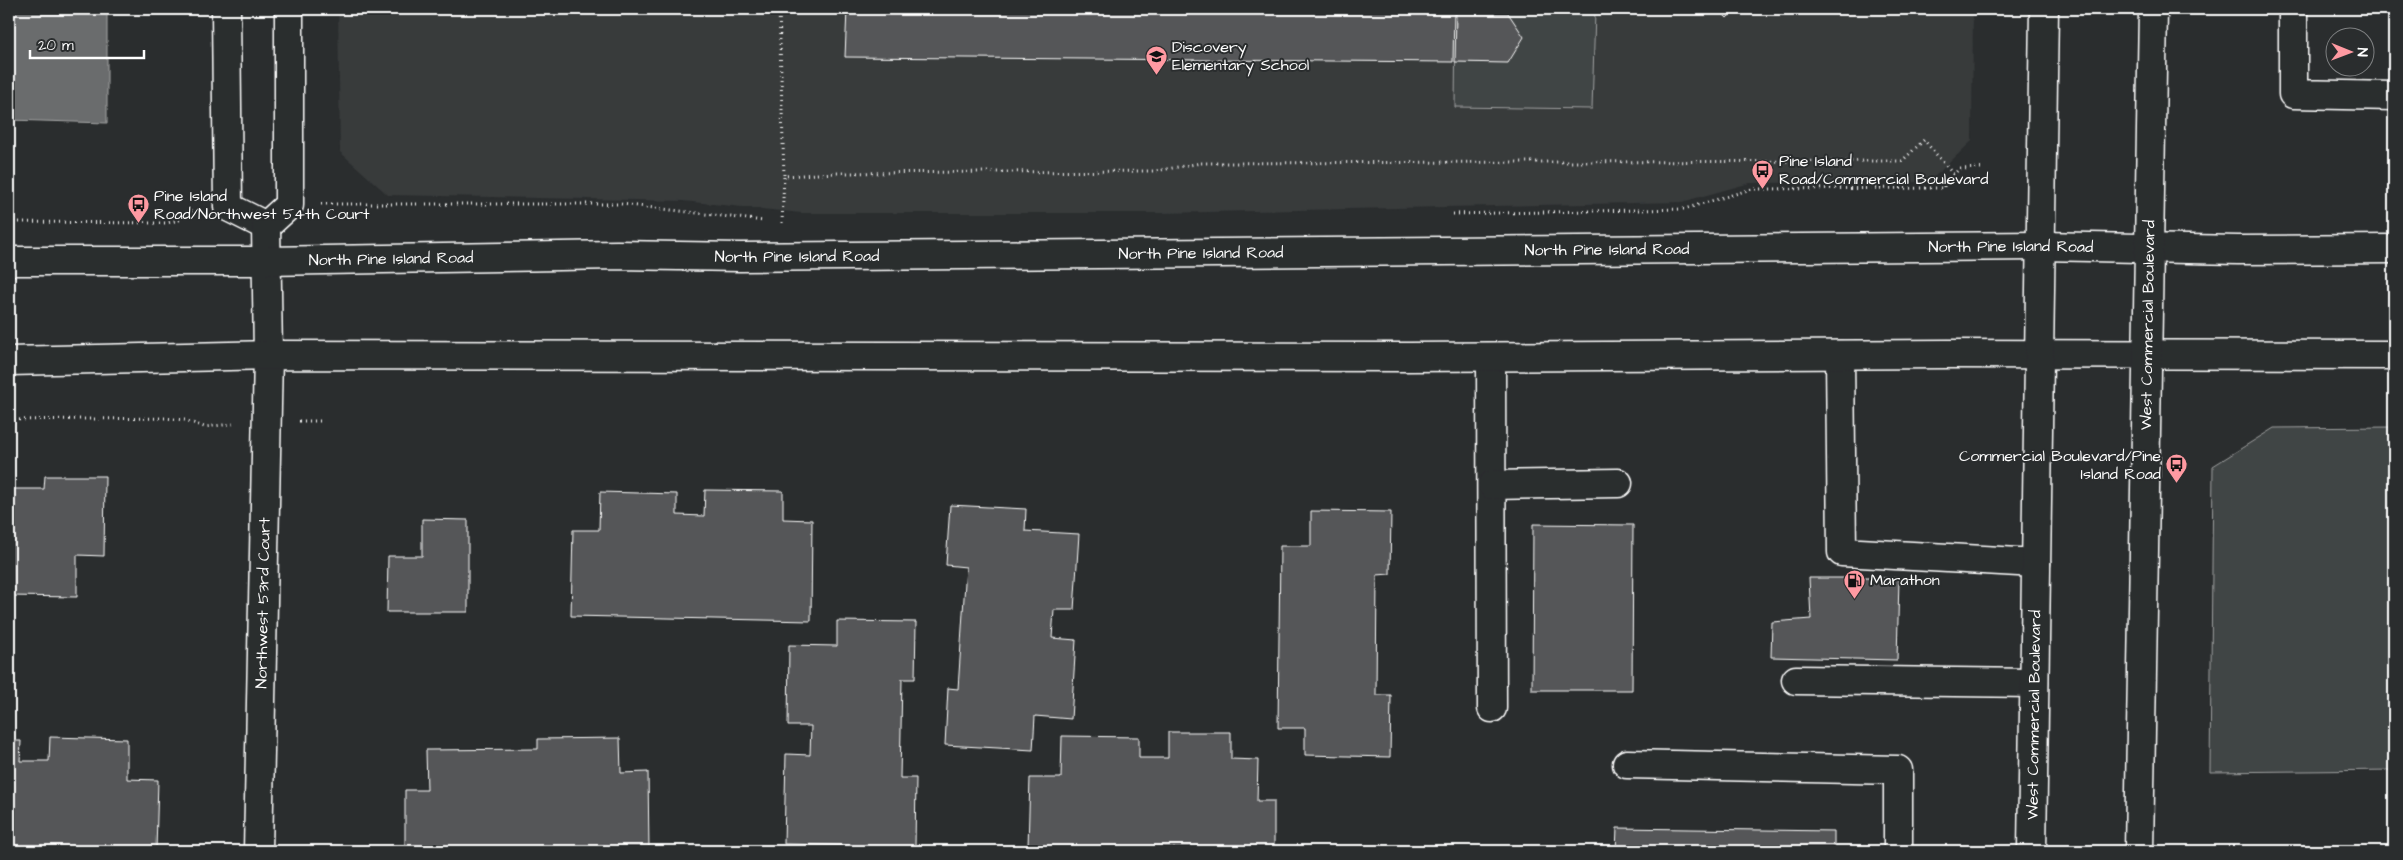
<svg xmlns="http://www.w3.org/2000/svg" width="2403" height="860" viewBox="0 0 2403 860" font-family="'Architects Daughter',sans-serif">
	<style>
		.built { fill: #373a3b }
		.green { fill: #414445; stroke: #a0a2a2 }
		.water { fill: #6a6c6d; stroke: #a6a7a7 }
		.building { fill: #555758; stroke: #fff }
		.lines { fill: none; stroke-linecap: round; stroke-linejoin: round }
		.minor-casing { stroke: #fff; stroke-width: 31 }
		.major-casing { stroke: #fff; stroke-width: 31 }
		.highway-casing { stroke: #fff; stroke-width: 31 }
		.path { stroke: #fff; stroke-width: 3; stroke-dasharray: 1 4; stroke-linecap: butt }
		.minor { stroke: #2a2d2e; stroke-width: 28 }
		.major { stroke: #2a2d2e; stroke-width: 28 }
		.highway { stroke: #2a2d2e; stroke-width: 28 }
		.labels { text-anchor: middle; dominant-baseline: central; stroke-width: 4; stroke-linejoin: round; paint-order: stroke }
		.poi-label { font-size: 16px; fill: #fff; stroke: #2a2d2e; text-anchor: start }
		.street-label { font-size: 16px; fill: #fff; stroke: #2a2d2e }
	</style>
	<rect width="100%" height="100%" fill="#2a2d2e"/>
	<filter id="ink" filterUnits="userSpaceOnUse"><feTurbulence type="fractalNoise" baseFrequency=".02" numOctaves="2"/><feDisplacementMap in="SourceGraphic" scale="10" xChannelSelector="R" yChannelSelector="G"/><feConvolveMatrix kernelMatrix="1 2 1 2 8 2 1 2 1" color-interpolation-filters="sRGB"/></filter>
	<g filter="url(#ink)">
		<path class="built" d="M338,9H1973L1972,141L1929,182L1750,183L1682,202L1163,213H801L682,201L388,195L340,152Z"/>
		<path class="green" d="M1456,10L1595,12L1592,109L1455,107Z
			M2394,427V770L2210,772L2213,466L2274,428Z"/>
		<path class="water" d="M9,9H107V123L9,120Z"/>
		<path class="building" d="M847,9H1454L1453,62L845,57Z
			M1456,9H1475V13H1456Z
			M1718,9H1736L1727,18Z
			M1456,13H1508L1524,37L1508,63L1455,62Z
			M45,476H105L104,556L77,555V597L9,596V489H44Z
			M705,490L783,491V519L812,520L811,621L571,616L573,530H599L600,492L677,494V515L704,516Z
			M950,505L1026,509L1025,531L1079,534L1074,610H1054L1052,638L1076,640L1071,719L1035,716L1033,750L945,745L948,688L958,689L966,567L946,565Z
			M1311,511L1391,512L1390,574L1377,575L1376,695H1391L1390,757L1305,755V728H1278L1280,546H1311Z
			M422,519L468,520V612H387L388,556H422Z
			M1533,524L1633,525L1632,690H1532Z
			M1809,578H1899L1897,660L1771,657L1772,622L1811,619Z
			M837,621L916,622L915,679H902L900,778H916L915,847L784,844L786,754L810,755L811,726H788L789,645L837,646Z
			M1168,732H1231V759L1258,760L1257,801H1274V849L1028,847L1030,778H1061L1062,736L1139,737V758H1168Z
			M50,737L127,739V779L158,780L156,851H9V741H21L20,761H49Z
			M620,738L621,773L648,772L649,851H405V790H427L426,750L538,749V739Z
			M1617,828L1834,831V851H1616Z"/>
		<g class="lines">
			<defs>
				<g id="minor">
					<path d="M226,9L228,207L266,226L289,205V9"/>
					<path d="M2293,9V94L2394,96"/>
					<path d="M1840,355L1842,552L2036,563"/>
					<path d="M1491,357L1492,708"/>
					<path d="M1492,485L1618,483"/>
					<path d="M1796,680L2034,683"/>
					<path d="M1627,764L1898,770V851"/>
					<path id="s1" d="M258,851L268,355L266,226"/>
				</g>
				<g id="major">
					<path id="s2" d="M9,261H266L617,255L740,257L2041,246L2238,250L2394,249"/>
					<path d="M9,361L268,355L1409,357L1948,354L2394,355"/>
				</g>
				<g id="highway">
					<path id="s3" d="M2032,851L2044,9"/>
					<path id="s4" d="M2139,851L2153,9"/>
				</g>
			</defs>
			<use href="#minor" class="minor-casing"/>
			<use href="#major" class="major-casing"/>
			<use href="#highway" class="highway-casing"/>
			<path class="path" d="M779,9L784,176
				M321,204H621L764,221
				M1453,214L1684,209L1752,189L1944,188V185L1959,169L1981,168
				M9,222L167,223L179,220L194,210
				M782,223L784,176L835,173L1155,171L1201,163L1902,161L1924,140L1953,174
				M9,420L165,418L185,420L204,427L233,424
				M299,421H324"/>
			<use href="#minor" class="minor"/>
			<use href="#major" class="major"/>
			<use href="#highway" class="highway"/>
		</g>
	</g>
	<defs>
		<symbol id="school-pin" viewBox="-11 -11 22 30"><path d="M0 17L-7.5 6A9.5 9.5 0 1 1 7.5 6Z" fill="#ff9aa2" stroke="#2a2d2e"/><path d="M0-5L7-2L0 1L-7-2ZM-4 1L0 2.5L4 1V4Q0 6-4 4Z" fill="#111"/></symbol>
		<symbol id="bus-pin" viewBox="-11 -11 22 30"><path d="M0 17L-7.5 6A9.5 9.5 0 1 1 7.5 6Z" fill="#ff9aa2" stroke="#2a2d2e"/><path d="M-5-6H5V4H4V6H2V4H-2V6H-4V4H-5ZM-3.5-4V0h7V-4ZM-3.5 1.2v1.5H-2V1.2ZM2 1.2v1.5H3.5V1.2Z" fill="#111"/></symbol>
		<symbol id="fuel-pin" viewBox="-11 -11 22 30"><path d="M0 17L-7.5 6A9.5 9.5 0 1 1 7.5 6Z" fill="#ff9aa2" stroke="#2a2d2e"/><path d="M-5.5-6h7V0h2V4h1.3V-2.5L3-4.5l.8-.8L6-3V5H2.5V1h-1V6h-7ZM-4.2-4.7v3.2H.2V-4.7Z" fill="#111"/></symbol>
	</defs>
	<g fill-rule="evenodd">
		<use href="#school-pin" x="1144" y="44" width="25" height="34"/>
		<use href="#bus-pin" x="1750" y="158" width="25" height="34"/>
		<use href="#bus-pin" x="126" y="192" width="25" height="34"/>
		<use href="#bus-pin" x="2164" y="452" width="25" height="34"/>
		<use href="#fuel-pin" x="1842" y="568" width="25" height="34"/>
	</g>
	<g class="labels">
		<g class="poi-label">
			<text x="1172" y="47">Discovery<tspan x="1172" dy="18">Elementary School</tspan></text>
			<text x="1779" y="161">Pine Island<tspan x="1779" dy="18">Road/Commercial Boulevard</tspan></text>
			<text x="154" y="196">Pine Island<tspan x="154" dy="18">Road/Northwest 54th Court</tspan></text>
			<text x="2161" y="456" text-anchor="end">Commercial Boulevard/Pine<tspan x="2161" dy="18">Island Road</tspan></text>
			<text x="1870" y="580">Marathon</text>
		</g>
		<g class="street-label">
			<text stroke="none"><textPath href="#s2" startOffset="2002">North Pine Island Road</textPath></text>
			<text stroke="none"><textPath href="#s2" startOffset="1598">North Pine Island Road</textPath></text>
			<text stroke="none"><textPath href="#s2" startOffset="1192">North Pine Island Road</textPath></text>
			<text stroke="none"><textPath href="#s2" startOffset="788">North Pine Island Road</textPath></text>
			<text stroke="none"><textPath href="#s2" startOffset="382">North Pine Island Road</textPath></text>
			<text stroke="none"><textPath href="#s4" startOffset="526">West Commercial Boulevard</textPath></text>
			<text stroke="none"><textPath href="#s1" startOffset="248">Northwest 53rd Court</textPath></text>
			<text stroke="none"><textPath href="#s3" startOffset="136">West Commercial Boulevard</textPath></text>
		</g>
	</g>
	<rect width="2403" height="860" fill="none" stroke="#2a2d2e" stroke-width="30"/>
	<rect x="15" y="15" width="2373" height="830" fill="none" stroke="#fff" stroke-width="2" filter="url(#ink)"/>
	<g transform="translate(2350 52) rotate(91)"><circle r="24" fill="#2a2d2e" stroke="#7f8182"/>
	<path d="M0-4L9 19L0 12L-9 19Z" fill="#ff9aa2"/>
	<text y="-8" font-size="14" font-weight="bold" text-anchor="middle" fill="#ffffff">N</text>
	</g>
	<path d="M30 50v8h114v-8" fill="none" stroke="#ffffff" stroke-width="2.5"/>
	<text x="38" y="50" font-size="15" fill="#ffffff" stroke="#2a2d2e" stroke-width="4" paint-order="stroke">20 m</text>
</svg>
